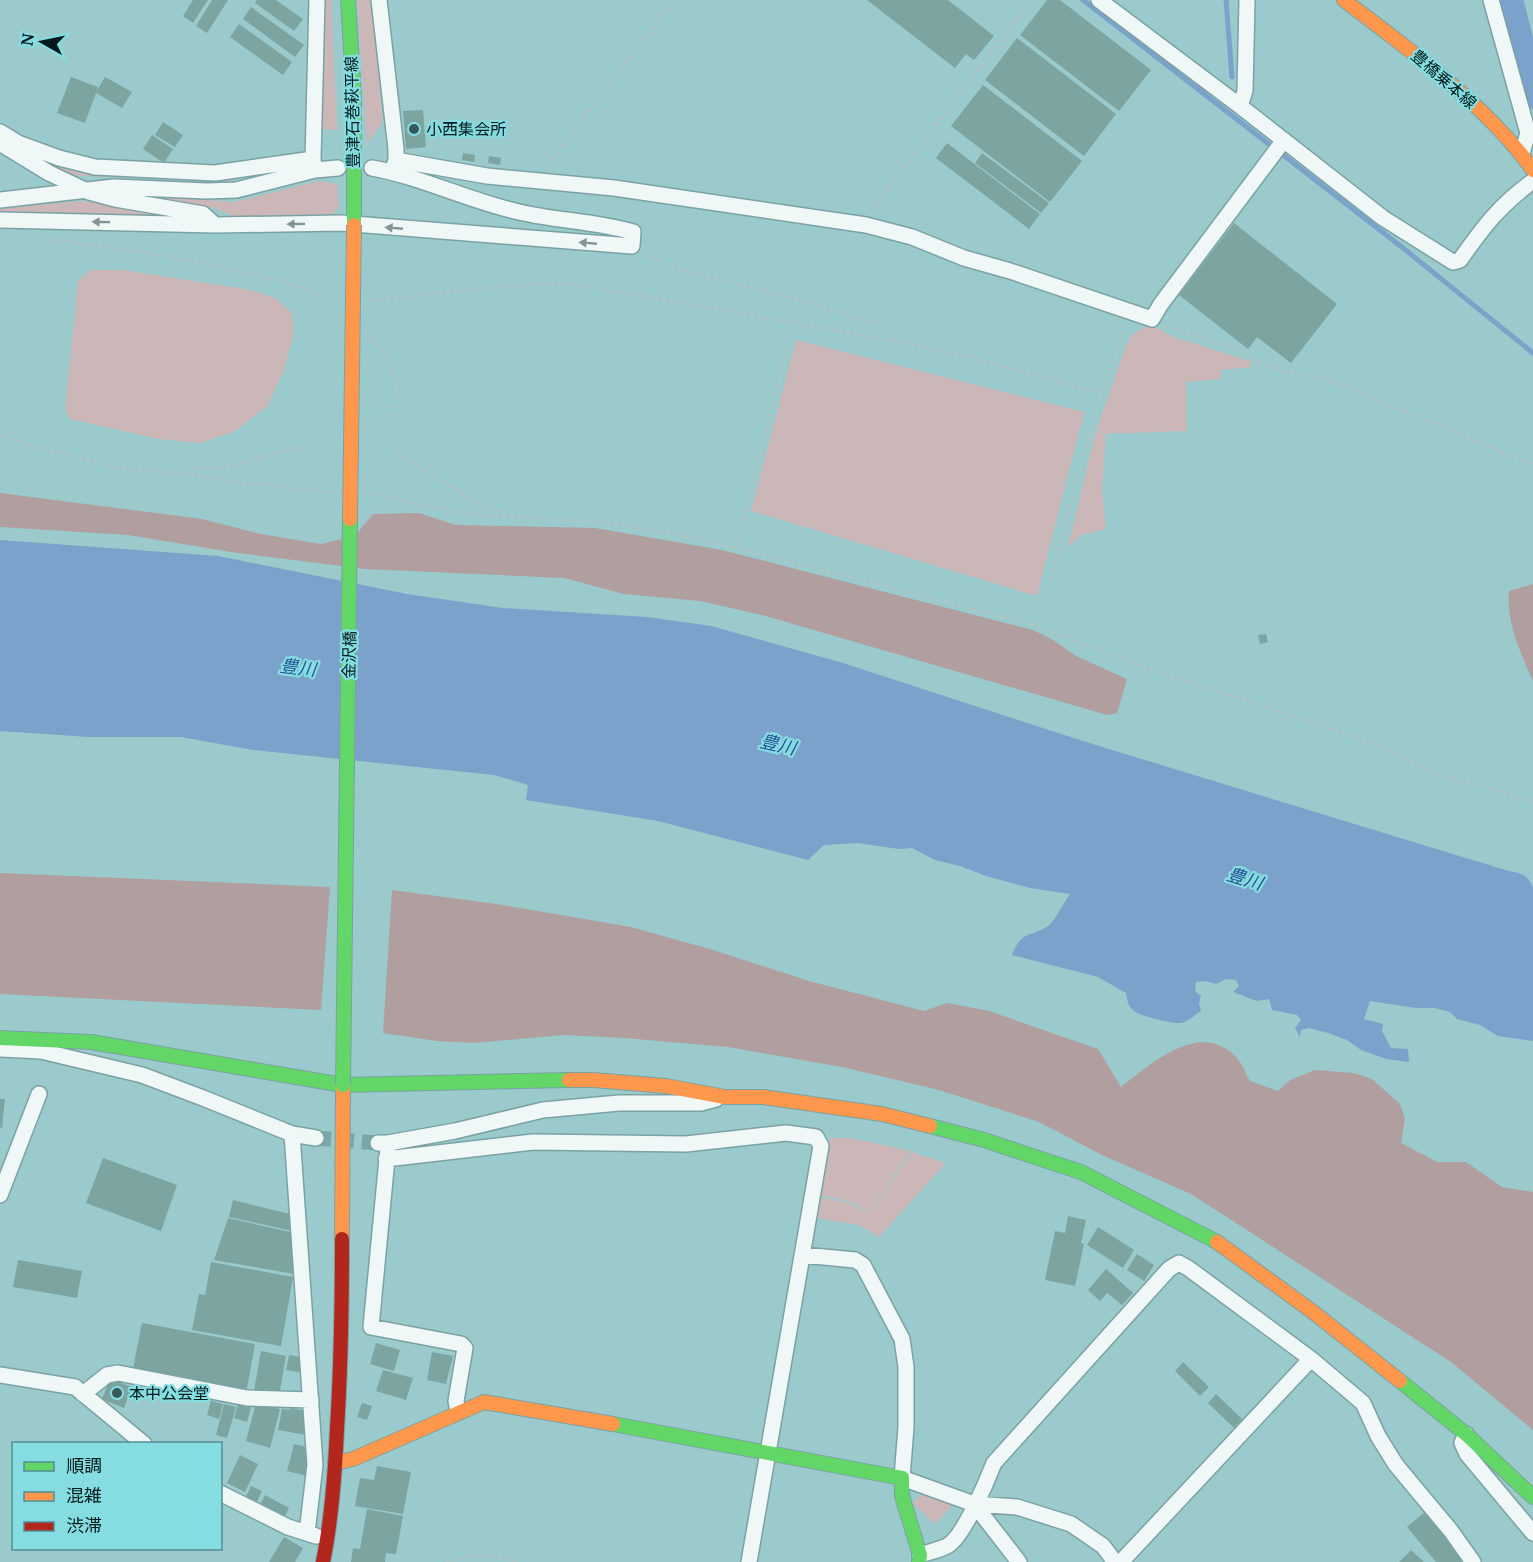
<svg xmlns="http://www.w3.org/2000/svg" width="1533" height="1562" viewBox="0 0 1533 1562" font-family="'Noto Serif','Noto Sans JP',serif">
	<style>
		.green { fill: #ccb7b8 }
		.forest { fill: #b19e9f }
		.water { fill: #7aa2ca }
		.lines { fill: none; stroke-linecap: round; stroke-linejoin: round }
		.stream { stroke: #7aa2ca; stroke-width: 5 }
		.river { stroke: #7aa2ca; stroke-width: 32 }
		.building { fill: #7ca4a1 }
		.street-tunnel { stroke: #7ba7a9; stroke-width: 15; stroke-dasharray: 15 8; stroke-linecap: butt }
		.street-casing { stroke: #7ba2a3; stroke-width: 18 }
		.fast-casing { stroke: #7ba2a3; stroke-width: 16 }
		.slow-casing { stroke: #7ba2a3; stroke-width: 16 }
		.jam-casing { stroke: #7ba2a3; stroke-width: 16 }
		.path { stroke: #b4c2c3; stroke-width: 3; stroke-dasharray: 3 4.5; stroke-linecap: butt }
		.street { stroke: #f0f7f7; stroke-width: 15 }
		.fast { stroke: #63d668; stroke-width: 14 }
		.slow { stroke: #ff974d; stroke-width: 14 }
		.jam { stroke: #b3261e; stroke-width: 14 }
		.fast-bridge-casing { stroke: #7ba2a3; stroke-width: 16; stroke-linecap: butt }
		.slow-bridge-casing { stroke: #7ba2a3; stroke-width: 16; stroke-linecap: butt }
		.fast-bridge { stroke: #63d668; stroke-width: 14 }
		.slow-bridge { stroke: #ff974d; stroke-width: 14 }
		.oneway { fill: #849494 }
		.poi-dot { fill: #365859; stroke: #85dde1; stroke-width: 2 }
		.labels { text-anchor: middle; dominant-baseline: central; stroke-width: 4.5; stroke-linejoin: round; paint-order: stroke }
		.street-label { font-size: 16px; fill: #001a1b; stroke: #85dde1 }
		.poi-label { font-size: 16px; fill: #001a1b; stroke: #85dde1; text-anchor: start }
		.water-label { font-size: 18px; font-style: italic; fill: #255296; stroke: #85dde1 }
	</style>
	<rect width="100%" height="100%" fill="#9acacc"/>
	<path class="green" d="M323,0H331L337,130L323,129Z
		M357,0H371L383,121L367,144Z
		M27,150L73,169L292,168L227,181L82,176L65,173Z
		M319,181L337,184L339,207L333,214L235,217L214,208L148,200L149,196L233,202Z
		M82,201L179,214V218L0,213V208Z
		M91,270H123L251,290L275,298L292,313L294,332L284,370L268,405L236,431L199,443L159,439L70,419L65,409L78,281Z
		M1146,326L1155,327L1174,337L1250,361L1251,367L1221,370V379L1186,382L1187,431L1100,434L1106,435L1102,490L1106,529L1082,535L1068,547L1095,434L1125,348L1131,336Z
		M796,340L1084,412L1037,596L751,511Z
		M830,1138H851L911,1151L869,1212L852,1202L820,1195Z
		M912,1152L946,1163L879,1237L859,1225L816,1218L820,1197L850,1203L869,1213Z
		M925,1491L956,1502L935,1524L912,1503Z"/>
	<path class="forest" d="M0,493L202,519L261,534L321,544L355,536L373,514L419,513L456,525L595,528L722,550L1033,630L1053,640L1076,656L1127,679L1117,713L1107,715L762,615L700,601L624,594L564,578L365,569L231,552L128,535L0,527Z
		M1533,584V681C1521,654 1506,622 1509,591Z
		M0,873L330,887L321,1010L0,994Z
		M392,890L496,904L631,927L713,950L809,981L924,1011L947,1003L989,1011L1098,1049L1121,1087C1151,1064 1200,1019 1236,1057C1242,1063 1246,1074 1250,1081L1278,1091L1290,1080L1315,1070L1354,1073L1372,1079L1400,1104L1405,1119L1401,1143L1437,1162H1466L1502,1187L1533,1192V1430L1451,1362L1191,1194L1102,1155L1039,1122L939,1090L842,1067L728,1047L624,1038L563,1035L475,1043L437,1041L383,1033Z"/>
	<path class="water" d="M0,540L218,556L407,594L503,608L647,617L711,626L843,663L1086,742L1479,862C1488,864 1494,867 1502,869C1517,874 1526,870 1533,888V1041L1498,1036L1480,1025L1457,1019L1450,1012L1435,1008H1416L1370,1001L1364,1019L1383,1024L1382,1031L1391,1048L1408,1049L1409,1062L1386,1059L1361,1050L1347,1040L1328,1033L1309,1028L1301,1030L1300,1037L1295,1028L1301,1020L1297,1015L1272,1010L1269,999L1257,1001L1233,992L1239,986L1236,980L1226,979L1216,984L1206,981L1196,982L1195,991L1201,996L1199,1003L1201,1011C1194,1015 1189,1022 1180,1023C1172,1024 1140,1016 1134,1011C1128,1006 1127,1000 1126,993L1098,977L1012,955C1022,929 1031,938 1048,926C1056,920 1064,902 1070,894L1030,888L986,876L960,866L935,860L912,848L899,849L857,843L824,845L808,860L658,821L526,800L528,785L494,775L253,750L181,737H89L0,731Z"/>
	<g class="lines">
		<path class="stream" d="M1083,0L1403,248L1533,353
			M1226,0L1232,77"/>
		<path class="river" d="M1507,0L1519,47L1533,93"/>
	</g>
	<path class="building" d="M193,0H208L193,23L183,16Z
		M212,0H228L207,33L196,26Z
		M257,0H276L303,19L294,31L255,3Z
		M867,0H948L994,36L974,60L966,54L955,68Z
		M1047,0H1060L1151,70L1119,111L1020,35Z
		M251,7L304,45L295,57L243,19Z
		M239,24L292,62L283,75L230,37Z
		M1017,38L1116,114L1084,156L985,80Z
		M71,77L98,87L96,92L105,77L132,92L122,108L96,93L85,123L57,113Z
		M983,85L1082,161L1050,202L951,126Z
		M423,110L426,147L406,149L403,111Z
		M163,122L183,135L175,147L155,135Z
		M152,135L173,149L164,163L143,149Z
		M947,143L1040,214L1029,229L936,158Z
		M463,153L475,155L474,162L462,160Z
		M982,153L1049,203L1041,213L975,163Z
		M489,156L501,158L500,165L488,163Z
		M1234,223L1337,304L1291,363L1257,337L1248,349L1179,295Z
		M1266,634L1268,642L1260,644L1258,635Z
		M0,1099H5L2,1128L0,1127Z
		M103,1158L177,1185L161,1231L86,1203Z
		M233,1200L294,1215L292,1231L229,1217Z
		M1068,1216L1086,1220L1081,1243L1084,1244L1075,1286L1045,1280L1055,1231L1065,1233Z
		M228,1218L294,1233V1274L214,1260Z
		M1098,1227L1134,1250L1123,1268L1087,1245Z
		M1137,1254L1154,1265L1144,1281L1127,1270Z
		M18,1260L82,1271L77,1298L13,1287Z
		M211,1262L293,1277L281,1346L192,1330L199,1294L205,1295Z
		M1106,1269L1133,1293L1122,1305L1107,1293L1100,1301L1088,1290Z
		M142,1323L255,1344L246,1394L132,1373Z
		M376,1343L400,1350L394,1371L370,1364Z
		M261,1351L286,1356L279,1396L254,1391Z
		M432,1352L453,1356L446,1384L427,1380Z
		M289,1355L305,1358L303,1373L286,1370Z
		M1183,1362L1209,1387L1200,1396L1175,1371Z
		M383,1370L413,1378L406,1400L376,1391Z
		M110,1379L132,1387L124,1408L102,1399Z
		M1216,1394L1242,1419L1234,1428L1208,1403Z
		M211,1401L223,1404L219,1419L207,1415Z
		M239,1401L252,1404L247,1422L234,1418Z
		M256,1403L280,1409L270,1448L246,1441Z
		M362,1403L372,1406L367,1420L357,1417Z
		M224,1404L236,1407L227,1438L216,1435Z
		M291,1408L306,1411L304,1422L309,1423L306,1435L278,1430L282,1409L290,1410Z
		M294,1444L310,1448L306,1468H309L307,1476L287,1471Z
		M240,1455L258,1464L245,1492L227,1483Z
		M377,1466L411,1472L403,1514L355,1506L360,1478L374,1480Z
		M251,1486L262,1491L256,1504L245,1499Z
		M265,1495L289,1508L283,1520L259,1507Z
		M367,1509L403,1516L396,1554L386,1553L385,1562H351L353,1548L360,1549Z
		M1426,1511L1466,1560L1464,1562H1436L1407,1527Z
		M284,1537L303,1548L295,1562H269Z
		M1411,1550L1424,1562H1399Z"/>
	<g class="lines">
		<path class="street-tunnel" d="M316,1138L378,1143"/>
		<defs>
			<path id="street" d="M379,0L396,149V160L393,169
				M1099,0L1240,106L1383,218L1453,262L1460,260C1484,226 1499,206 1533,181
				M1491,0L1528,133L1522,153
				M1240,106L1245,91L1247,0
				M0,132L18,143L59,158L95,167L215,173L313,159
				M3,145L49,173L89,192L115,199L203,214L215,225
				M396,160L487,176L614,188L866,225L912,237L964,258L1010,271L1152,319L1161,304L1284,140
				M314,167L313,159L317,0
				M0,200L114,187L207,191L236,190L315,170L338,168
				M0,220L215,225L341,223L632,246L633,232C595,221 557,221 519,212C469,201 422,177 372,168
				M0,1049L41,1051L142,1075L203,1098L292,1134L316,1138
				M292,1134L315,1465L307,1533
				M378,1143H388L455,1131L543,1110L619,1103H701L716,1099
				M388,1148L371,1327L461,1344L465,1348L456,1401L458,1412
				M386,1159L533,1142L686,1144L786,1133L816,1137L821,1146L749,1562
				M0,1195L39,1094
				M803,1255L855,1260L863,1265L902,1339L906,1367V1427L902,1478L974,1504L1017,1507L1071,1524L1103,1546L1115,1562
				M0,1375L75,1387L144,1444
				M83,1394L107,1375L118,1373L247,1398L311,1400
				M1466,1434L1462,1443L1467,1454L1533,1533
				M220,1493L288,1527L316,1536
				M974,1504L1019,1562
				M920,1555C929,1552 939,1550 947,1546C963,1538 987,1481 994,1463L1169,1269L1179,1263L1188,1268L1311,1359L1363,1403L1378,1436L1396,1465L1451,1531L1473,1562
				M1121,1562L1311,1359"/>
			<path id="fast" d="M348,0L354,98V225
				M0,1038L91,1042L343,1085L569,1080
				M930,1126L984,1140L1081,1172L1217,1242
				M1400,1381L1466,1434L1533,1497
				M613,1424L902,1478V1496L920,1555L919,1562"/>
			<path id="slow" d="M1344,0C1409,50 1485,103 1533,170
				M569,1080H593L666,1086L725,1097H763L882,1114L930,1126
				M342,1239L343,1085
				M1217,1242L1313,1312L1400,1381
				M335,1463L353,1459L484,1402L613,1424"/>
			<path id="jam" d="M323,1562C332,1518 335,1474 337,1429C341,1366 342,1303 342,1239"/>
		</defs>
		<use href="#street" class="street-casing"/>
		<use href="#fast" class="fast-casing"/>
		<use href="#slow" class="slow-casing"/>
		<use href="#jam" class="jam-casing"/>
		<path class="path" d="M547,165L675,0
			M872,209L1032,0
			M47,239L163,255L279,280L322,297L334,306
			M644,253L669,266L778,294L876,323L894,341L961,355L1101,393
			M372,301L465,290L543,284L582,285L894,341
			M1165,326L1230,346L1259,362L1287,372L1330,381L1352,389L1533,465
			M371,337L386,356L394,373L396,391L388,430L391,443L399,454L470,498L503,514
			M0,435L40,448L119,468L183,474L203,468H223L293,449L307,448
			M183,474L285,488L333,492
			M370,494L466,514L596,522L661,531L737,548L1033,625L1156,671L1371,742L1439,775L1478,784L1533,802
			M737,548L788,345
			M1051,579L1101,393L1126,328
			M447,1562L480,1554L520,1562"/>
		<use href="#street" class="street"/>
		<use href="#fast" class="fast"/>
		<use href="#slow" class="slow"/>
		<use href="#jam" class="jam"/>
		<defs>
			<path id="fast-bridge" d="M343,1085L350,519"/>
			<path id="slow-bridge" d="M350,519L354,225"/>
		</defs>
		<use href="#fast-bridge" class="fast-bridge-casing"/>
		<use href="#slow-bridge" class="slow-bridge-casing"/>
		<use href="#fast-bridge" class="fast-bridge"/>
		<use href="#slow-bridge" class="slow-bridge"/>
	</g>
	<defs><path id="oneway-solid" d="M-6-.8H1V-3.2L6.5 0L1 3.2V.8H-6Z" transform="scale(1.5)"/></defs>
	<g class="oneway">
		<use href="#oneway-solid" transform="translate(101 222) rotate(-179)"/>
		<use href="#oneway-solid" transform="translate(296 224) rotate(179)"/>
		<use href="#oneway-solid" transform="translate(394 228) rotate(-175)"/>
		<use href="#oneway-solid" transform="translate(588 243) rotate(-175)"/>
	</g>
	<g class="poi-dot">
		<circle cx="414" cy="129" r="6"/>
		<circle cx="117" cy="1393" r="6"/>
	</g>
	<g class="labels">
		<g class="street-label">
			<text transform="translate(1444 79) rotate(41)">豊橋乗本線</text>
			<text transform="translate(352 112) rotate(-91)">豊津石巻萩平線</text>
			<text transform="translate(349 655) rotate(-89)">金沢橋</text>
		</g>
		<g class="poi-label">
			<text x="426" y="129">小西集会所</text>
			<text x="129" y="1393">本中公会堂</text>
		</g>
		<g class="water-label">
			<text transform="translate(298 667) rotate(7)">豊川</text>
			<text transform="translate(778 744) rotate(13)">豊川</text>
			<text transform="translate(1245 878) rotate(17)">豊川</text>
		</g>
	</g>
	<rect x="12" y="1442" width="210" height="108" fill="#85dde1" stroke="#508f92" stroke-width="1.5"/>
	<rect x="24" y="1462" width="30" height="9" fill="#63d668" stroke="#508f92" stroke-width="1.5"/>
	<text x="66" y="1472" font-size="18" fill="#001a1b">順調</text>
	<rect x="24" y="1492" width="30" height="9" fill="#ff974d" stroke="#508f92" stroke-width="1.5"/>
	<text x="66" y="1502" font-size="18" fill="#001a1b">混雑</text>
	<rect x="24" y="1522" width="30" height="9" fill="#b3261e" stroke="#508f92" stroke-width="1.5"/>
	<text x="66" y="1532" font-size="18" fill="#001a1b">渋滞</text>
	<g transform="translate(42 42) rotate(279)" stroke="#85dde1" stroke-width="4.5" paint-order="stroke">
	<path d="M0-4.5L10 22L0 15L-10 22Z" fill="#001a1b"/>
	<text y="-9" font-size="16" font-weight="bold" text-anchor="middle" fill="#001a1b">N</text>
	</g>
</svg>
